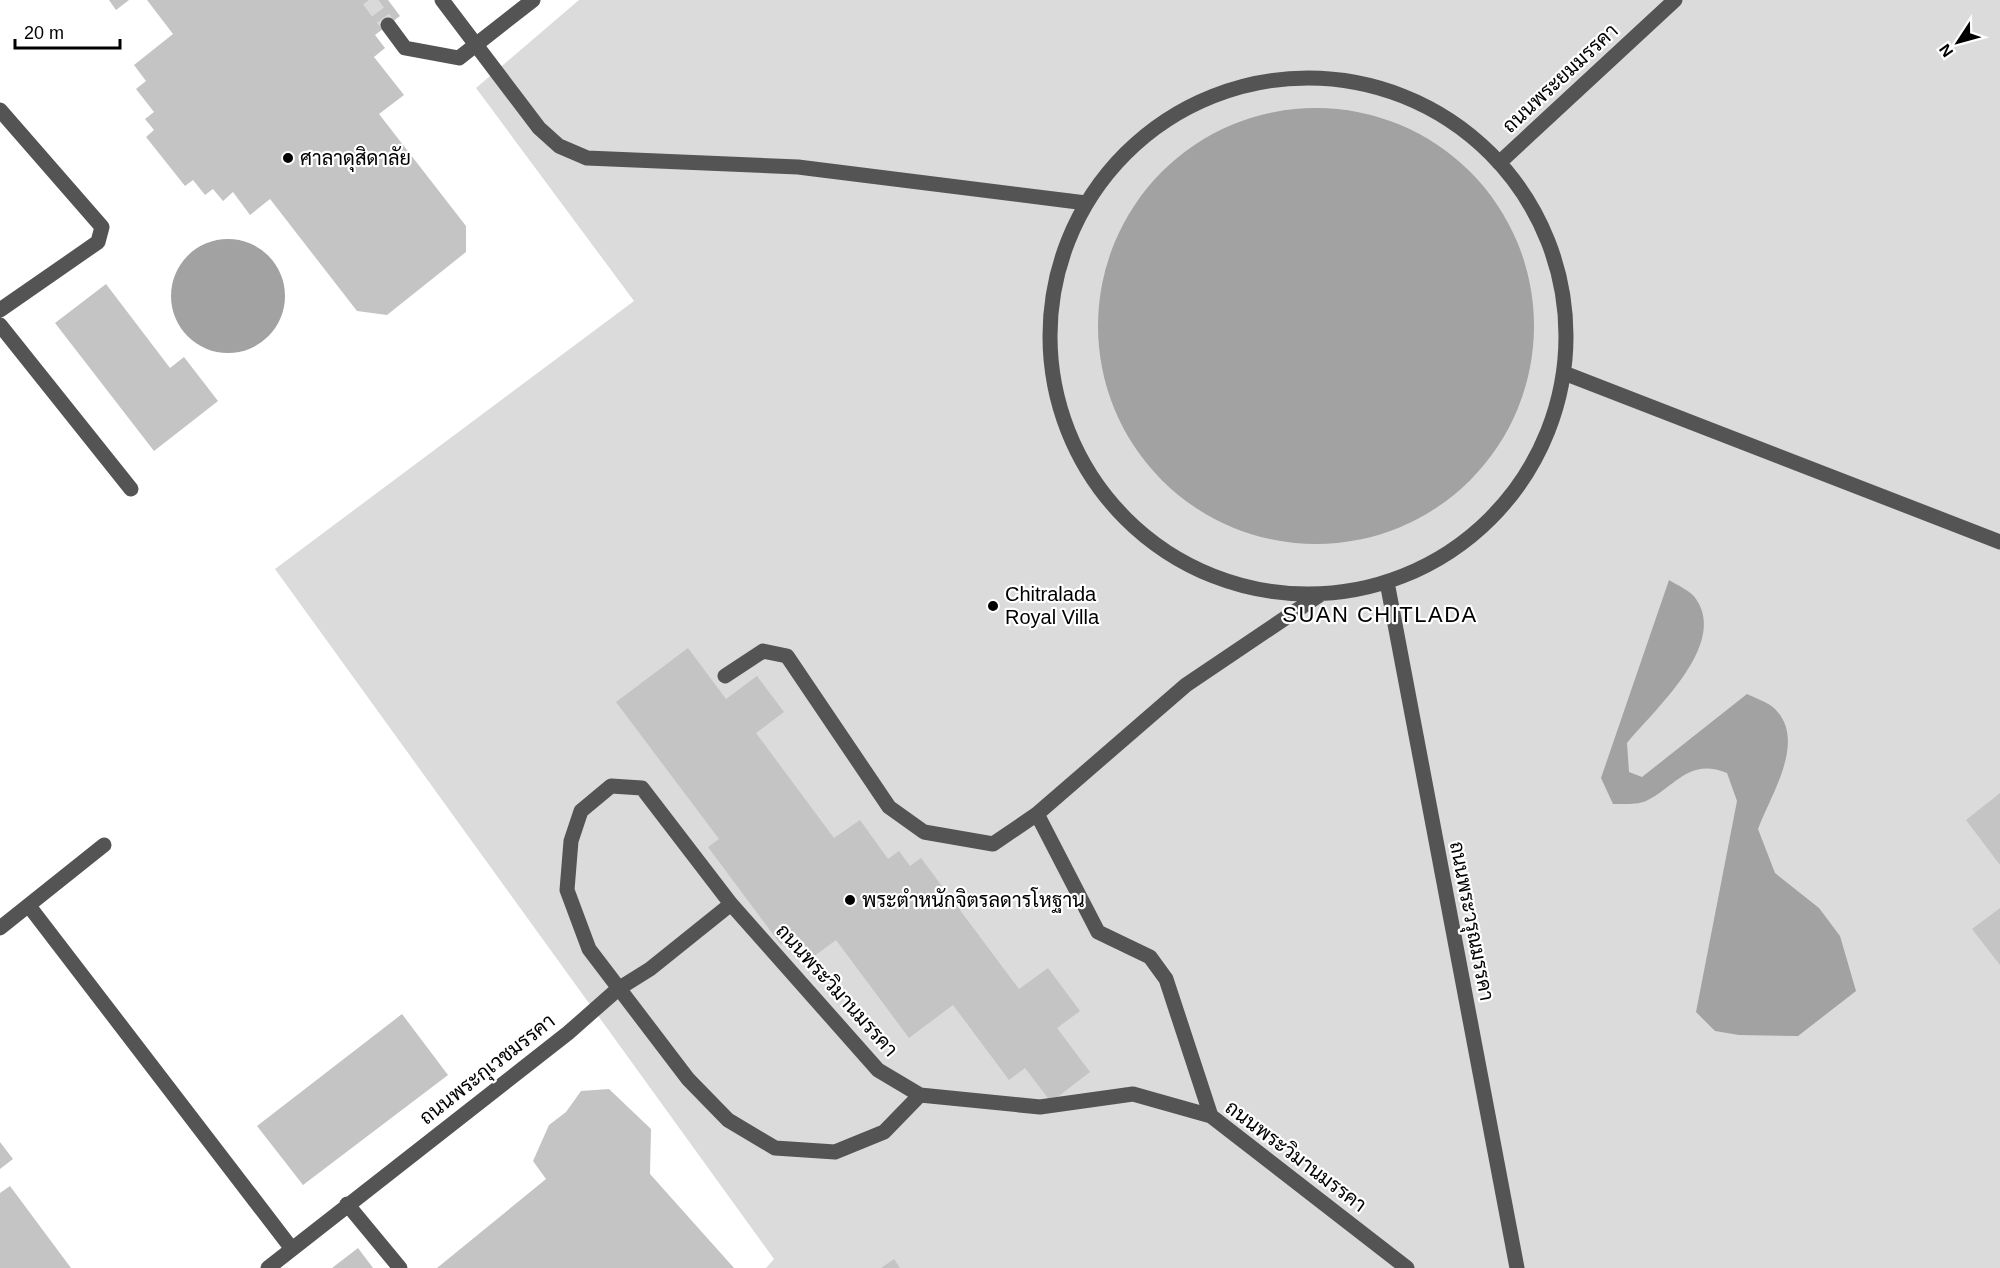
<svg xmlns="http://www.w3.org/2000/svg" width="2000" height="1268" viewBox="0 0 2000 1268" font-family="Helvetica,Sarabun,sans-serif">
	<style>
		.green { fill: #dbdbdb }
		.water { fill: #a2a2a2 }
		.building { fill: #c4c4c4 }
		.lines { fill: none; stroke-linecap: round; stroke-linejoin: round }
		.minor-tunnel { stroke: #d9d9d9; stroke-width: 15; stroke-dasharray: 15 8; stroke-linecap: butt }
		.minor { stroke: #545454; stroke-width: 15 }
		.poi-dot { fill: #000; stroke: #fff; stroke-width: 2 }
		.labels { text-anchor: middle; dominant-baseline: central; stroke-width: 4.5; stroke-linejoin: round; paint-order: stroke }
		.street-label { font-size: 20px; fill: #000; stroke: #fff }
		.poi-label { font-size: 20px; fill: #000; stroke: #fff; text-anchor: start }
		.quarter-label { font-size: 22px; letter-spacing: 1.5px; fill: #000; stroke: #fff }
	</style>
	<rect width="100%" height="100%" fill="#fff"/>
	<path class="green" d="M579,0H2000V1268H766L774,1259L275,569L634,301L476,88Z"/>
	<path class="water" d="M1098 326a218 218 0 1 1 436 0a218 218 0 1 1-436 0Z
		M171 296a57 57 0 1 1 114 0a57 57 0 1 1-114 0Z
		M1669,580C1677,585 1691,591 1696,599C1728,645 1654,710 1627,743L1629,772L1642,777L1747,694C1755,698 1768,702 1775,709C1807,741 1771,794 1758,829L1775,873L1819,908L1840,936L1856,991L1798,1036L1739,1035L1715,1031L1696,1012L1737,801L1727,773C1689,757 1675,787 1646,801C1637,805 1622,804 1613,804L1601,778Z"/>
	<path class="building" d="M109,0H129L116,10Z
		M147,0H388L400,16L375,35L385,48L374,57L404,95L379,114L466,226V252L387,315L357,311L270,199L250,215L233,192L223,201L213,189L205,195L193,180L185,186L146,137L154,130L145,119L154,112L136,89L146,81L134,65L173,34Z
		M106,284L170,368L184,357L218,401L154,451L55,323Z
		M688,648L726,699L757,676L784,712L756,733L834,838L860,820L888,859L899,851L910,866L921,858L1019,989L1048,968L1080,1011L1057,1028L1090,1072L1051,1102L1025,1068L1009,1080L953,1005L909,1038L836,940L813,957L796,934L781,945L708,847L719,839L616,702Z
		M2000,793V865L1966,820Z
		M2000,908V965L1972,929Z
		M402,1014L448,1075L303,1185L257,1126Z
		M609,1089L651,1129L650,1174L734,1268H437L546,1179L533,1161L549,1125L566,1112L581,1091Z
		M0,1142L13,1159L0,1169Z
		M10,1186L71,1268H0V1193Z
		M358,1248L373,1268H332Z
		M894,1259L900,1268H881Z"/>
	<g class="lines">
		<path class="minor-tunnel" d="M369,0L388,25"/>
		<path class="minor" d="M442,0L539,128L559,146L587,158L798,167L1086,203
			M388,25L405,48L459,58L533,0
			M1050 336a258 258 0 1 1 516 0a258 258 0 1 1-516 0Z
			M0,110L102,227L98,242L0,310
			M1499,163L1675,0
			M0,325L131,489
			M1564,373L2000,542
			M1387,582L1517,1268
			M725,676L763,651L787,656L889,807L924,832L993,844L1037,814L1186,685L1321,594
			M1037,814L1098,932L1150,957L1166,979L1211,1116
			M29,906L292,1249
			M0,928L104,845
			M920,1095L884,1132L835,1152L775,1148L728,1120L688,1079L589,949L567,890L571,841L581,811L611,786L642,788L731,904L878,1070L920,1095L1040,1107L1133,1094L1211,1116L1407,1268
			M347,1204L400,1268
			M268,1268L568,1033L618,989L650,969L731,904"/>
	</g>
	<g class="poi-dot">
		<circle cx="288" cy="158" r="6"/>
		<circle cx="993" cy="606" r="6"/>
		<circle cx="850" cy="900" r="6"/>
	</g>
	<g class="labels">
		<g class="street-label">
			<text transform="translate(1560 78) rotate(-43)">ถนนพระยมมรรคา</text>
			<text transform="translate(1472 921) rotate(79)">ถนนพระวรุณมรรคา</text>
			<text transform="translate(837 990) rotate(48)">ถนนพระวิมานมรรคา</text>
			<text transform="translate(487 1069) rotate(-38)">ถนนพระกุเวชมรรคา</text>
			<text transform="translate(1296 1156) rotate(37)">ถนนพระวิมานมรรคา</text>
		</g>
		<g class="poi-label">
			<text x="300" y="158">ศาลาดุสิดาลัย</text>
			<text x="1005" y="594">Chitralada<tspan x="1005" dy="23">Royal Villa</tspan></text>
			<text x="862" y="900">พระตำหนักจิตรลดารโหฐาน</text>
		</g>
		<g class="quarter-label">
			<text x="1380" y="614">SUAN CHITLADA</text>
		</g>
	</g>
	<g transform="translate(1958 42) rotate(234)" stroke="#ffffff" stroke-width="4.5" paint-order="stroke">
	<path d="M0-4.5L10 22L0 15L-10 22Z" fill="#000000"/>
	<text y="-9" font-size="16" font-weight="bold" text-anchor="middle" fill="#000000">N</text>
	</g>
	<path d="M15 39v9h105v-9" fill="none" stroke="#000000" stroke-width="3"/>
	<text x="24" y="39" font-size="18" fill="#000000" stroke="#ffffff" stroke-width="4.5" paint-order="stroke">20 m</text>
</svg>
